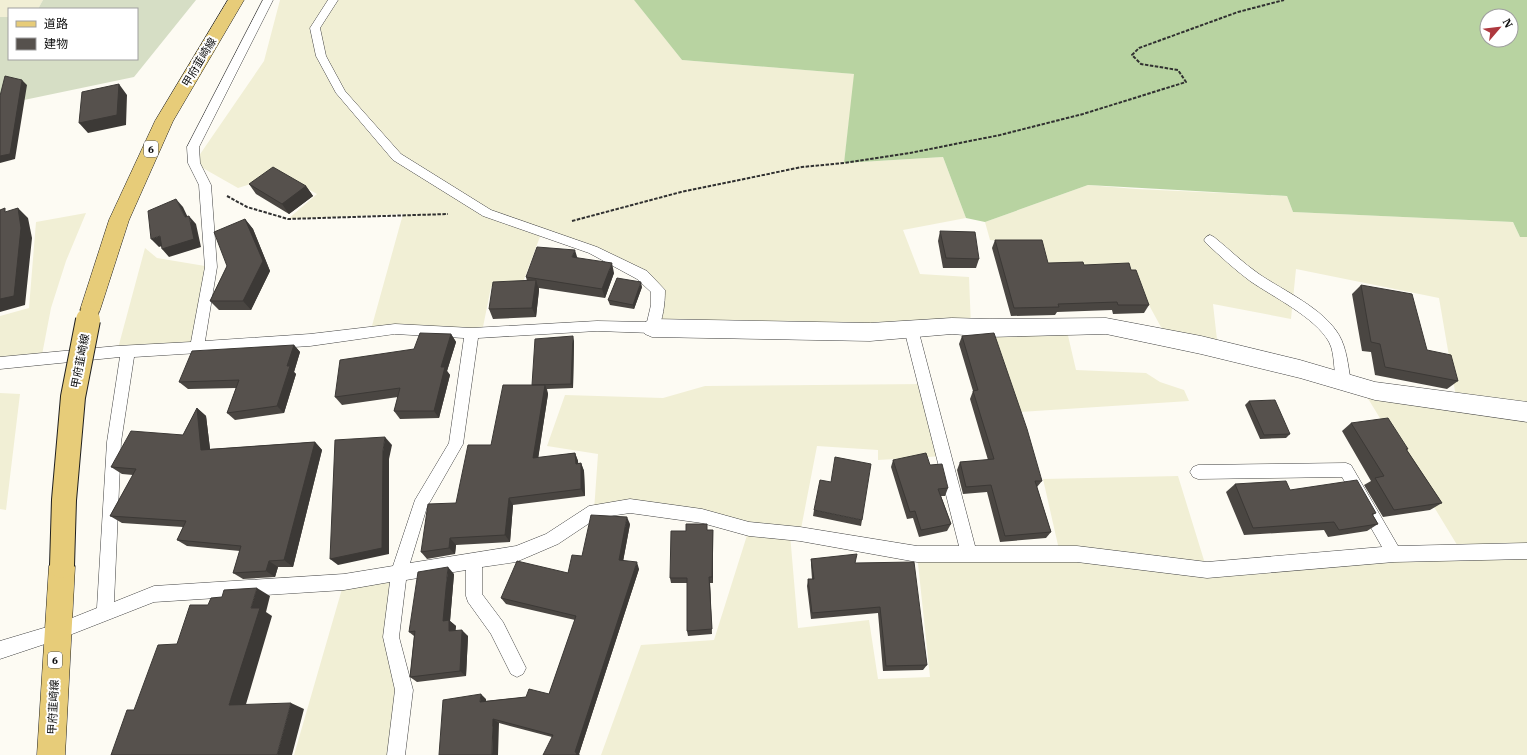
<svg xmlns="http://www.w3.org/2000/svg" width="1527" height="755" viewBox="0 0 1527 755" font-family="'IBM Plex Serif','Noto Sans JP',serif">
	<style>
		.farmland { fill: #f1efd5 }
		.forest { fill: #b8d3a1; fill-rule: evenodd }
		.cemetery { fill: #d6dec5 }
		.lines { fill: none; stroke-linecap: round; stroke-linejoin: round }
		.lane-casing { stroke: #424242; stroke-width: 1 }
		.street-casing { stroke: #424242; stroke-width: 1 }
		.primary-casing { stroke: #202020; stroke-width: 1 }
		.path { stroke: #313131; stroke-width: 2; stroke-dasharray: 3.5 1.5; stroke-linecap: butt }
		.lane { fill: #fff; fill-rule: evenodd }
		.street { fill: #fff; fill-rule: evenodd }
		.primary { fill: #e7cc79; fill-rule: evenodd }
		.primary-bridge-far1-casing { stroke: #202020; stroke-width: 19; stroke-linecap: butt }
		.primary-bridge-casing { stroke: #202020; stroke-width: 26; stroke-linecap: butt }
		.primary-bridge-far1 { stroke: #e7cc79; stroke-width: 18 }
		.primary-bridge { stroke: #e7cc79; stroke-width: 24 }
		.wall { fill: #4a4642 }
		.shaded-wall { fill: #3c3936 }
		.building { fill: #56514d; stroke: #3c3936 }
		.labels { text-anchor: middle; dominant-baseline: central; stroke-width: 4; stroke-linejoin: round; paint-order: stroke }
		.shield { fill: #fff; stroke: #575757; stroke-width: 1 }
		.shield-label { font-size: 10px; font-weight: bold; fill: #0f0f0f }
		.street-label { font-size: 11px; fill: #0f0f0f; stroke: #fff }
	</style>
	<rect width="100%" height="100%" fill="#fdfbf3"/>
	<path class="farmland" d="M0,0H43L38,9H9V17H0Z
		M280,0H634L682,60L855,74L844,163L943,157L966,218L903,230L920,274L969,277L971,327L652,328L658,290L593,250L541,234L522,285L491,287L482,332L370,333L403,214L288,219L317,194L281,174L238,188L194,163L264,61Z
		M1088,185L1136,189L1287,196L1293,212L1513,222L1520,237H1527V755H601L641,645L714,640L749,529L702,516L594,511L598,454L547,446L565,395L663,398L705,386L925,384L944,456L878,460V450L817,446L800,534H790L798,628L869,620L878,679L930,677L917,554H1060L1043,479L1178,476L1207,570L1462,553L1361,387L1457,403L1439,298L1296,269L1291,319L1213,304L1218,349L1167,338L1127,265H1047L1041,244L990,240L985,222Z
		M86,213L66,261L51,308L41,360L0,363V316L29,308L36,222Z
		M145,248L157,258L211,267L197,348L117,352Z
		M1066,327L1076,370L1146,373L1160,382L1184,390L1189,401L1020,412L989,328Z
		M0,393L20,394L6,510L0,509Z
		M399,573L391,637L404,690L396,755H294L344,582Z"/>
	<path class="forest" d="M634,0H1527V237H1520L1513,222L1293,212L1287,196L1088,185L985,222L966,218L943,157L844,163L854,74L682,60ZM1487,16H1511V40H1487Z"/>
	<path class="cemetery" d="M43,0H196L134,77L0,105V17H9V59H137V9H38Z"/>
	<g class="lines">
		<defs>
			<path id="lane" d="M263,0H273L199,147L200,163L211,185L217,267L205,341L310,334L395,324L472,328L597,321L647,322L651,305V292L637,279L589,253L483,216L393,160L336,93L316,56L310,28L328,0H338L320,28L326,56L345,91L401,154L491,210L597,247L647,271L665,290C665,304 663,319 657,332L652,333L597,331L478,338L463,444L427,507L410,563L516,546L546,534L589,506L630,499L702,509L749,522L800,527L917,546H959L904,329L906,325L911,324L916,325L918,329L975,546H1077L1207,562L1382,547L1342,477L1198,479L1193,477L1190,472L1193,467L1198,465L1346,463L1351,465L1398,546L1527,543V559L1394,562L1207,578L1077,562H917L800,541L749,536L702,523L630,513L597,518L558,544L516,562L482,567V594L503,622L526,668L523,674L517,677L511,674L491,634L468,602L466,596V570L406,580L399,637L413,690L405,755H387L395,690L383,637L390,582L344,590L154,602L57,640L0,659V641L57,624L97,608L107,442L120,357L0,369V357L117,346L191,342L205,267L199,185L188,163L187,147ZM395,334L464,338L449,443L415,500L393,566L344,574L154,586L114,602L121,442L134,357L310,346Z
				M1210,235L1214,237C1229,249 1243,263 1259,274C1284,291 1323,308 1339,335C1347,349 1348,366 1351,382L1349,386L1344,388L1339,386C1332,373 1336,355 1329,342C1315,317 1273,297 1250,281C1234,269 1220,256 1206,243L1204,240L1206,237Z"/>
			<path id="street" d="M952,318L989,319L1106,318L1201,336L1300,360L1375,382L1527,402V422L1375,400L1300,378L1201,354L1106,334L989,337L952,334L870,341L652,337L645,334L641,328L645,322L652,319L870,323Z"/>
			<path id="primary" d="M228,0H244L173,121L129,220L100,310L97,316L90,318L83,316L80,310L109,220L155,121Z
				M62,554L71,557L75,566L65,755H37L49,566L53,557Z"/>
		</defs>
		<use href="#lane" class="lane-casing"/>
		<use href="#street" class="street-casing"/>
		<use href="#primary" class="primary-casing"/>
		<path class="path" d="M227,196L247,207L288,219L448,214
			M572,221L681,192L802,167L844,163L910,153L1000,135L1083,114L1186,82L1178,70L1141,64L1132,55L1139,48L1238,12L1284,0"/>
		<use href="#lane" class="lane"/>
		<use href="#street" class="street"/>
		<use href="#primary" class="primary"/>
		<defs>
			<path id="primary-bridge-far1" d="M88,321L90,310"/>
			<path id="primary-bridge" d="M62,566L64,500L73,397L88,320"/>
		</defs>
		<use href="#primary-bridge-far1" class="primary-bridge-far1-casing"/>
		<use href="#primary-bridge" class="primary-bridge-casing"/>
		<use href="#primary-bridge-far1" class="primary-bridge-far1"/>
		<use href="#primary-bridge" class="primary-bridge"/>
	</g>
	<path class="wall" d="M249,184L306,186L313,196L289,214L256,194Z
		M245,219L253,229L270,271L251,310H219L210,301L227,266Z
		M940,231L979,259L976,268H943L938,241Z
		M995,240L1048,263L1084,265L1131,270L1149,305L1144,313L1113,314L1112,310L1057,312L1055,315L1011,316L992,248Z
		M577,258L614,273L605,298L539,288V290L536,317L493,319L489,309L527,281L526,277Z
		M1361,285L1427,350L1458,381L1447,389L1375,375L1371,352L1362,351L1352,294Z
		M642,287L634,309L610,305L608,300Z
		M451,334L456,342L447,371L450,375L439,418L400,419L394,411L398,397L342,405L335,397L414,349Z
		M962,336L1042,481L1037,487L1051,532L1046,538L1000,542L987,492L963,494L957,470L960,462L988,460L970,399L973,391L959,344Z
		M574,341L573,388L547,389L548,394L538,458L575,453L578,461V463H581L584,471L585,496L513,505L510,542L456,545L455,554L427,559L421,552L456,503L491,445L532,385Z
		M294,345L300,352L294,372L296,374L284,413L235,420L227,413L236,388L188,389L179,382Z
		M1249,401L1290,434L1286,438L1260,439L1245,405Z
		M197,408L206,416L210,449L315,442L322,450L293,567H278L275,577L243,579L233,573L240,551L187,546L177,540L183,527L122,523L110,516L133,475L122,474L111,467L183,435Z
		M1351,423L1408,449L1407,450L1442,503L1430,510L1383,517L1364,485L1371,481L1342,431Z
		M893,460L930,465L948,488L945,496H941L951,524L947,531L919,537L913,518L907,519L891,467Z
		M1235,484L1290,490L1376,513L1373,515L1378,524L1367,531L1328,537L1324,530L1244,535L1226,492Z
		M814,510L862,520L861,526L813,516Z
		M630,524L623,561L639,569L579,754L552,737L499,723L439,755L486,699V701L526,697L549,694L575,620L506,604L501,598L568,573L582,556Z
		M708,530H713V583H710L712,634L688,636L687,631V583H671L670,578Z
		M811,559L855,563L927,665L923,670L883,671L878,613L811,619L807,586L808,579H812L811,565Z
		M454,574L450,621L456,626L455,631L468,636L466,676L417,682L410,677L414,636L409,632Z"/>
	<path class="shaded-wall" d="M22,80L27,85L15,159L0,163V156Z
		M119,84L127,95L126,125L88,133L79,123Z
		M306,186L313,196L289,214L282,204Z
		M176,199L183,207L191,224L189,216L196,224L201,247L169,257L162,249L185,217Z
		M18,208L28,218L32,238L25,305L0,312V299Z
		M245,219L253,229L270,271L251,310L243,301Z
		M160,236L168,244L159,247L151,239Z
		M575,250L578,260L572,257Z
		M612,263L614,273L605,298L602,289Z
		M536,280L539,290L536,317L532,308Z
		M641,282L642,287L634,309L633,305Z
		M451,334L456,342L447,371L450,375L439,418L434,411L441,367Z
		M573,336L574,341L573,388L571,384Z
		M294,345L300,352L294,372L296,374L284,413L277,406L287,366Z
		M545,385L548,394L537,466L533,458Z
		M197,408L206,416L211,457L201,450Z
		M385,437L392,445L389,459V554L338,565L330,559L383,451Z
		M315,442L322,450L293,567L284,560Z
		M575,453L578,461L579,472L576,464Z
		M581,463L584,471L585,496L581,489Z
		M509,498L513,505L510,542L505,535Z
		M627,517L630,524L622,567L619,560Z
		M713,530V583L712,577Z
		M450,538L456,545L455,554L449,548Z
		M269,561L278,567L275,577L266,571Z
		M637,562L639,569L579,754L580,755H576L575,752Z
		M448,567L454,574L450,621L456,626L455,637L449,631L443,621Z
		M709,577L710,583L712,634V629Z
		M257,588L270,596L266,612L272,616L244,711L229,705L251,608Z
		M462,630L468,636L466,676L460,671Z
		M481,694L486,699V706L480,702Z
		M291,703L304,709L292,755H277Z
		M493,719L499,723L498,755H492Z"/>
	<path class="building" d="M5,76L22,80L10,154L0,156V96Z
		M119,84L117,115L79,123L82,92Z
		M273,167L306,186L282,204L249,184Z
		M176,199L185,217L189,216L194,239L162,249L160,236L151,239L148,211Z
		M5,208V212L18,208L21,228L14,296L0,299V210Z
		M245,219L263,261L243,301H210L227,266L214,232Z
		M940,231L975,232L979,259L946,258Z
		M995,240H1042L1048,263L1083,262L1084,265L1129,263L1131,270H1136L1149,305H1118L1117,302L1058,304L1059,307L1014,308Z
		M537,247L575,250L572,257L612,263L602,289L526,277Z
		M617,278L641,282L633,305L608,300Z
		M536,280L532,308L489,309L493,282Z
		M1361,285L1412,294L1427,350L1451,355L1458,381L1385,367L1380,344L1371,342Z
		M420,333L451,334L441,367H445L434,411H394L400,388L335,397L340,360L414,349Z
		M994,333L1027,429L1042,481H1035L1051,532L1005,536L991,485L966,487L960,462L994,459L973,391L978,390L962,336Z
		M573,336L571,384L532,385L535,339Z
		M294,345L287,366H290L277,406L227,413L239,380L179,382L192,351Z
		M503,385H545L533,458L575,453L576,464L581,463V489L509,498L505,535L450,538L449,548L421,552L428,504L456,503L468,445H491Z
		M1275,400L1290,434L1264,435L1249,401Z
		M197,408L201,450L315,442L284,560L269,561L266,571L233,573L241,546L177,540L186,521L110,516L136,469L111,467L131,431L183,435Z
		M1388,418L1408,449H1406L1442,503L1394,510L1375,478L1384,476L1351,423Z
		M385,437L383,451L382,548L330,559L335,440Z
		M926,453L930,465L942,464L948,488L938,489L951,524L921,530L915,511L910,512L893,460Z
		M835,457L871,464L862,520L814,510L820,480L831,482Z
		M1357,480L1376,513L1372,514L1378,524L1339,530L1334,522L1253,528L1235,484L1286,481L1290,490Z
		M591,515L627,517L619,560L637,562L575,752L577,753L576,755H543L553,735L493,719L492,755H439L443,700L481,694L480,702L526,697L529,689L549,694L576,616L501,598L517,561L568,573L572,555L582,556Z
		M686,524H707V530H713L712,577H709L712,629L687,631V578H670L671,531H686Z
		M857,554L855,563L914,562L927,665L886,666L880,607L812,613L808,579H814L811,559Z
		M448,567L443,621L449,620V631L462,630L460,671L410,677L415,631L409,632L418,572Z
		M257,588L251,608H260L229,705L291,703L277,755H111L127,710H134L158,645L177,644L190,605H208L211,598L222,597L224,590Z"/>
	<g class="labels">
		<g class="shield">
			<rect x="144" y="141" width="14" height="16" rx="3"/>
			<rect x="48" y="652" width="14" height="16" rx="3"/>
		</g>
		<g class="shield-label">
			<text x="151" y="149">6</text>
			<text x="55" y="660">6</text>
		</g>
		<g class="street-label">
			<text transform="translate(199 62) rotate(-59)">甲府韮崎線</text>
			<text transform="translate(80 361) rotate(-79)">甲府韮崎線</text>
			<text transform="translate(53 707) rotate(-87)">甲府韮崎線</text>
		</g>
	</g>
	<rect x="8" y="8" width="130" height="52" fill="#ffffff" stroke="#9f9f9f"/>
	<rect x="16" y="21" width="20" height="6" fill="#e7cc79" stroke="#9f9f9f"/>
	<text x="44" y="28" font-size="12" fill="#0f0f0f">道路</text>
	<rect x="16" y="38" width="20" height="12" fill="#56514d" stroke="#9f9f9f"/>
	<text x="44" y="48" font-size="12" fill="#0f0f0f">建物</text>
	<g transform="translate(1499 28) rotate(62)"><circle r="19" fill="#ffffff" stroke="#9f9f9f"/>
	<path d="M0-3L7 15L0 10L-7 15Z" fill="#ae383e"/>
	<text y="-6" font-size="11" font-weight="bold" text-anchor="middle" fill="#0f0f0f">N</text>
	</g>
</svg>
